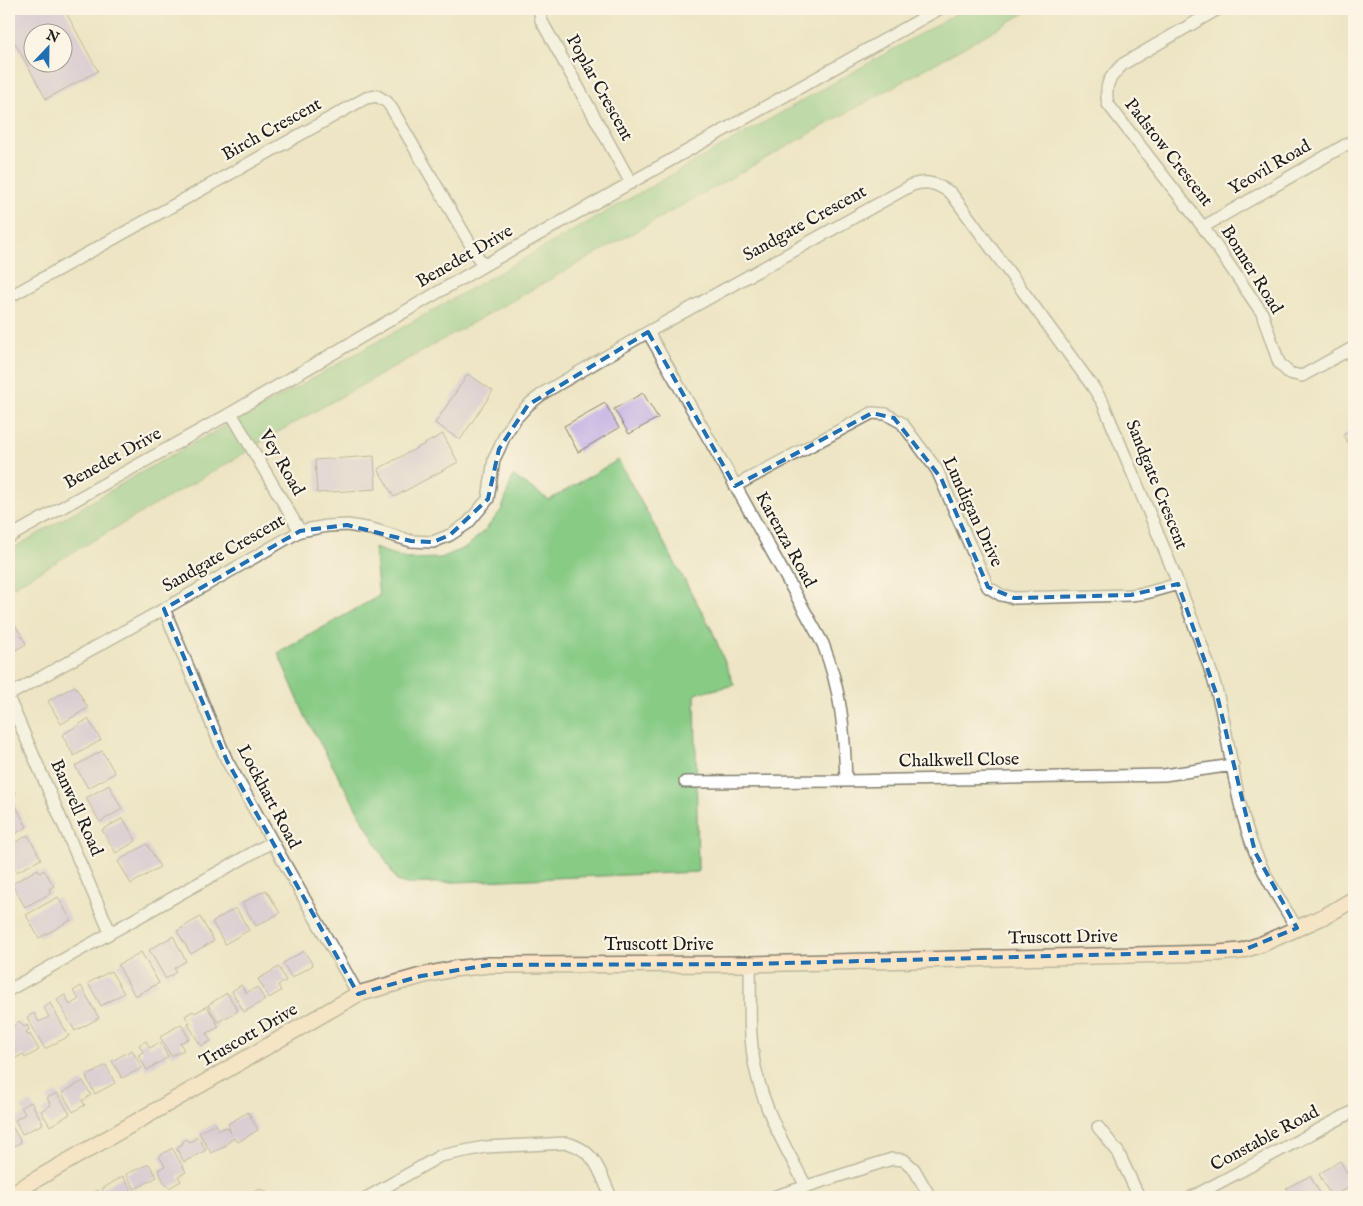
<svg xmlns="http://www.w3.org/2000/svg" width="1363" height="1206" viewBox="0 0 1363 1206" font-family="'IM FELL English',serif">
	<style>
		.green { fill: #88cb85; stroke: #527450 }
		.building { fill: #c3b2e5; fill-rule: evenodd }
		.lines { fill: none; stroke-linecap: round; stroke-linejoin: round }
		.street-casing { stroke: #848070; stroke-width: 14 }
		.secondary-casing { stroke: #848070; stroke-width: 18 }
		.street { stroke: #fff; stroke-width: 11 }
		.secondary { stroke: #ffe4c6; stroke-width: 15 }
		.marked { fill: none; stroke: #1f6fb2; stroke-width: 4; stroke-dasharray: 10 6; stroke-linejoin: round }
		.labels { text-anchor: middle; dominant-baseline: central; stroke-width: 4.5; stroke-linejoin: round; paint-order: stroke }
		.street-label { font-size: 18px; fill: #1c1c1c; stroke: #fcf5e5 }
	</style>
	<rect width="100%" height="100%" fill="#fcf5e5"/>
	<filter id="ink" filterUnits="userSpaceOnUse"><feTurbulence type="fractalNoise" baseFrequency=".02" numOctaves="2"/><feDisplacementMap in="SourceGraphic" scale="10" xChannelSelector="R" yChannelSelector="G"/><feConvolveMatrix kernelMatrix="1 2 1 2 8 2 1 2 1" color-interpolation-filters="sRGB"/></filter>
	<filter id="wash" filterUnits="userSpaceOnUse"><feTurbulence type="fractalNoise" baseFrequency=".0096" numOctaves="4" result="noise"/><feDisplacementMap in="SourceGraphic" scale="20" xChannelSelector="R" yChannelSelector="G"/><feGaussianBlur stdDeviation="1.12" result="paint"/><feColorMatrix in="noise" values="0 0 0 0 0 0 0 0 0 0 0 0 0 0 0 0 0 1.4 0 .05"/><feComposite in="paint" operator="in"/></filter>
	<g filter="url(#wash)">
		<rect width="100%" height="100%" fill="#ede5c5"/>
		<path class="green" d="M964,9H1032L271,436L235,459L9,589V551C90,503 170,453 255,411Z
			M618,460L712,630L734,685L695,694L698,872L407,884L397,881L306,718L278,653L379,596L374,548L406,559L441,558L467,547L487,528L502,509L513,476L549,500Z"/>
		<g id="blocks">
			<path class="building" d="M9,9H64L98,71L46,99L9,32ZM32,32H62V62H32Z
				M468,374L493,391L460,440L435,423Z
				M643,393L658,418L629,434L614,409Z
				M605,403L619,428L578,452L564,426Z
				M1354,428V452L1343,435Z
				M443,434L458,462L394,497L378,469Z
				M374,456L376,489L317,493L315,460Z
				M9,614L26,644L9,654Z
				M75,686L88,708L61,724L48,701Z
				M88,719L101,740L74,756L62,735Z
				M102,751L115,773L88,788L75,766Z
				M9,782L16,794L9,798Z
				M109,785L122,809L100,822L86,798Z
				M14,803L27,827L9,837V806Z
				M123,818L136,841L116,853L102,830Z
				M28,835L41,859L17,872L9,858V846Z
				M147,844L160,867L131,884L118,861Z
				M38,869L40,873L44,870L54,886L49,889L51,893L25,907L12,884Z
				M266,890L280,913L256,926L242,903Z
				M58,897L71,920L39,938L26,915Z
				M236,908L249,930L225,944L212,922Z
				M200,917L214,941L191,954L177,931Z
				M173,936L186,961L174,968L176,972L166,979L149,950Z
				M304,951L313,965L292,978L283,963Z
				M141,952L159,983L135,996L118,965Z
				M279,967L286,981L278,985L281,991L269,998L258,979Z
				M111,971L124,993L101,1006L88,983Z
				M241,985L246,993L257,987L265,1000L244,1012L232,991Z
				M81,986L99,1018L75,1031L57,1000L65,995L70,1005L79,999L73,991Z
				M227,993L238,1011L218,1022L208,1005Z
				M50,1003L69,1036L45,1049L27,1017L34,1013L39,1022L49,1017L44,1008Z
				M207,1006L219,1027L206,1034L211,1041L201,1046L188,1024L190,1023L185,1016L193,1011L195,1013Z
				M19,1021L24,1027L27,1025L29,1030L26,1032L28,1036L30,1034L39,1050L25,1058L23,1054L11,1061L9,1057V1030Z
				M181,1024L189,1039L180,1043L184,1050L171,1056L160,1037Z
				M146,1041L150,1048L160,1042L168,1057L147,1070L138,1055L143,1052L139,1045Z
				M132,1050L142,1068L122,1078L112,1061Z
				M106,1065L115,1083L95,1094L86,1077Z
				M83,1081L91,1095L82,1101L85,1105L73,1112L62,1093Z
				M57,1093L70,1114L50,1126L41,1111L51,1105L47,1098Z
				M31,1102L43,1124L22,1134L15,1120L25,1114L21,1107Z
				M248,1112L258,1130L238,1142L234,1138L225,1145L226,1146L211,1153L199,1133L215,1123L219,1130L227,1127L231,1133L228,1124Z
				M9,1123H10L21,1142L9,1149Z
				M198,1137L206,1150L184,1162L176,1148L183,1143L182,1142L186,1139L190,1142Z
				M172,1148L186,1172L178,1176L181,1181L169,1188L166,1183L165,1184L158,1170L165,1166L159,1156Z
				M1340,1161L1354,1185L1331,1197L1319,1174Z
				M149,1164L157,1177L135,1189L126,1174Z
				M123,1176L132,1192L122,1197H107L102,1189Z
				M1310,1176L1322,1197H1292L1286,1188Z
				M260,1189L266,1191L269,1197H254L252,1193Z
				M98,1190L103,1197H85Z
				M1280,1191L1284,1197H1270Z"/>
		</g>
	</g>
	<g filter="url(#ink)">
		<use href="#blocks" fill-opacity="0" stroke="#848070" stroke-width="1"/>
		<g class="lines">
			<defs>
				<path id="street" d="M539,9L541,20L631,183
					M1218,9L1123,64C1109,78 1104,84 1108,104L1203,227L1262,313L1279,363L1289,373L1302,376L1354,347
					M1203,227L1354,140
					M9,297L366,98L377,96L387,102L392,109L483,266
					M648,332L725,467L823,644C842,693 844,729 846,781
					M231,413L300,531
					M735,486L872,413L886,414L902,423L937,470L988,587L1001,595L1014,598L1131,595L1146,593L1178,584
					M9,537L231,413L483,266L939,9
					M164,609L227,761L358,994
					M9,695L164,609L300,531L327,526L347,525L372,529L411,541L433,542L450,535L468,523L488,499L494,459L499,449L505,435L516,418L528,405L545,392L648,332L912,185C928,180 937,184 951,193L1093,387L1103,403C1139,490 1178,577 1209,666C1230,726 1231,793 1255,852C1266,879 1282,904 1297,928
					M9,699L110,932
					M685,782L846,781L1164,775L1233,765
					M750,964C751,997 748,1034 755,1067C764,1110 785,1147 806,1186
					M9,990L272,842
					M1098,1127L1118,1152L1139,1197
					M368,1197L440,1156L485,1147L567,1143C596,1150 600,1173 611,1197
					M773,1197L892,1159L904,1160L914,1169L930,1197
					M1192,1197L1354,1111"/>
				<path id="secondary" d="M9,1195L358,994L421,976L453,969L489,965L750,964L1218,953L1241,951L1262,944L1327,915L1354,899"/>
			</defs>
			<use href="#street" class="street-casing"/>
			<use href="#secondary" class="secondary-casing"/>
			<use href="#street" class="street"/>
			<use href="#secondary" class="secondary"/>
		</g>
	</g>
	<path d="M0 0H1363V1206H0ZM648,332L735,486L872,413L894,418L941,478L988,587L1014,598L1131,595L1178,584L1218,699L1255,852L1297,928L1241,951L750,964L489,965L421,976L358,994L227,761L164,609L300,531L347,525L411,541L433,542L450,535L488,499L499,449L528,405Z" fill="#ede5c5" fill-opacity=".55" fill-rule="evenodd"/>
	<path class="marked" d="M648,332L735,486L872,413L894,418L941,478L988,587L1014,598L1131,595L1178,584L1218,699L1255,852L1297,928L1241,951L750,964L489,965L421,976L358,994L227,761L164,609L300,531L347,525L411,541L433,542L450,535L488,499L499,449L528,405Z"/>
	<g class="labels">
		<g class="street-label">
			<text transform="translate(599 88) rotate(61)">Poplar Crescent</text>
			<text transform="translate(272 130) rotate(-29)">Birch Crescent</text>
			<text transform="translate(1168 153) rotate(52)">Padstow Crescent</text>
			<text transform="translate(1270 168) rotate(-30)">Yeovil Road</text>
			<text transform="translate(805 224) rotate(-29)">Sandgate Crescent</text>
			<text transform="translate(465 257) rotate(-30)">Benedet Drive</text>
			<text transform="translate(1251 270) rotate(58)">Bonner Road</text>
			<text transform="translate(113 459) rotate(-29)">Benedet Drive</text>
			<text transform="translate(281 463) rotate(60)">Vey Road</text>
			<text transform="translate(1156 485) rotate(68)">Sandgate Crescent</text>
			<text transform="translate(972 512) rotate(65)">Lundigan Drive</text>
			<text transform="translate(785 540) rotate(61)">Karenza Road</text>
			<text transform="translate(224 554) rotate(-30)">Sandgate Crescent</text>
			<text transform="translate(959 761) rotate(-1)">Chalkwell Close</text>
			<text transform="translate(268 797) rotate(62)">Lockhart Road</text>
			<text transform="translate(76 808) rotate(66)">Banwell Road</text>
			<text transform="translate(1063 938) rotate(-1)">Truscott Drive</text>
			<text x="659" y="945">Truscott Drive</text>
			<text transform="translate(249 1036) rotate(-30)">Truscott Drive</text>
			<text transform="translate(1265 1139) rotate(-28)">Constable Road</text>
		</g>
	</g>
	<rect width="1363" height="1206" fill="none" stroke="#fcf5e5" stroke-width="30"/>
	<g transform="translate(48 48) rotate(22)"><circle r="24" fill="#fcf5e5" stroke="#a29e95"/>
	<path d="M0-4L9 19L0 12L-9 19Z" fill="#1f6fb2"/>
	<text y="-8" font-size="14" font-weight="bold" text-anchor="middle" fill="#1c1c1c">N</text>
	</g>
</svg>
